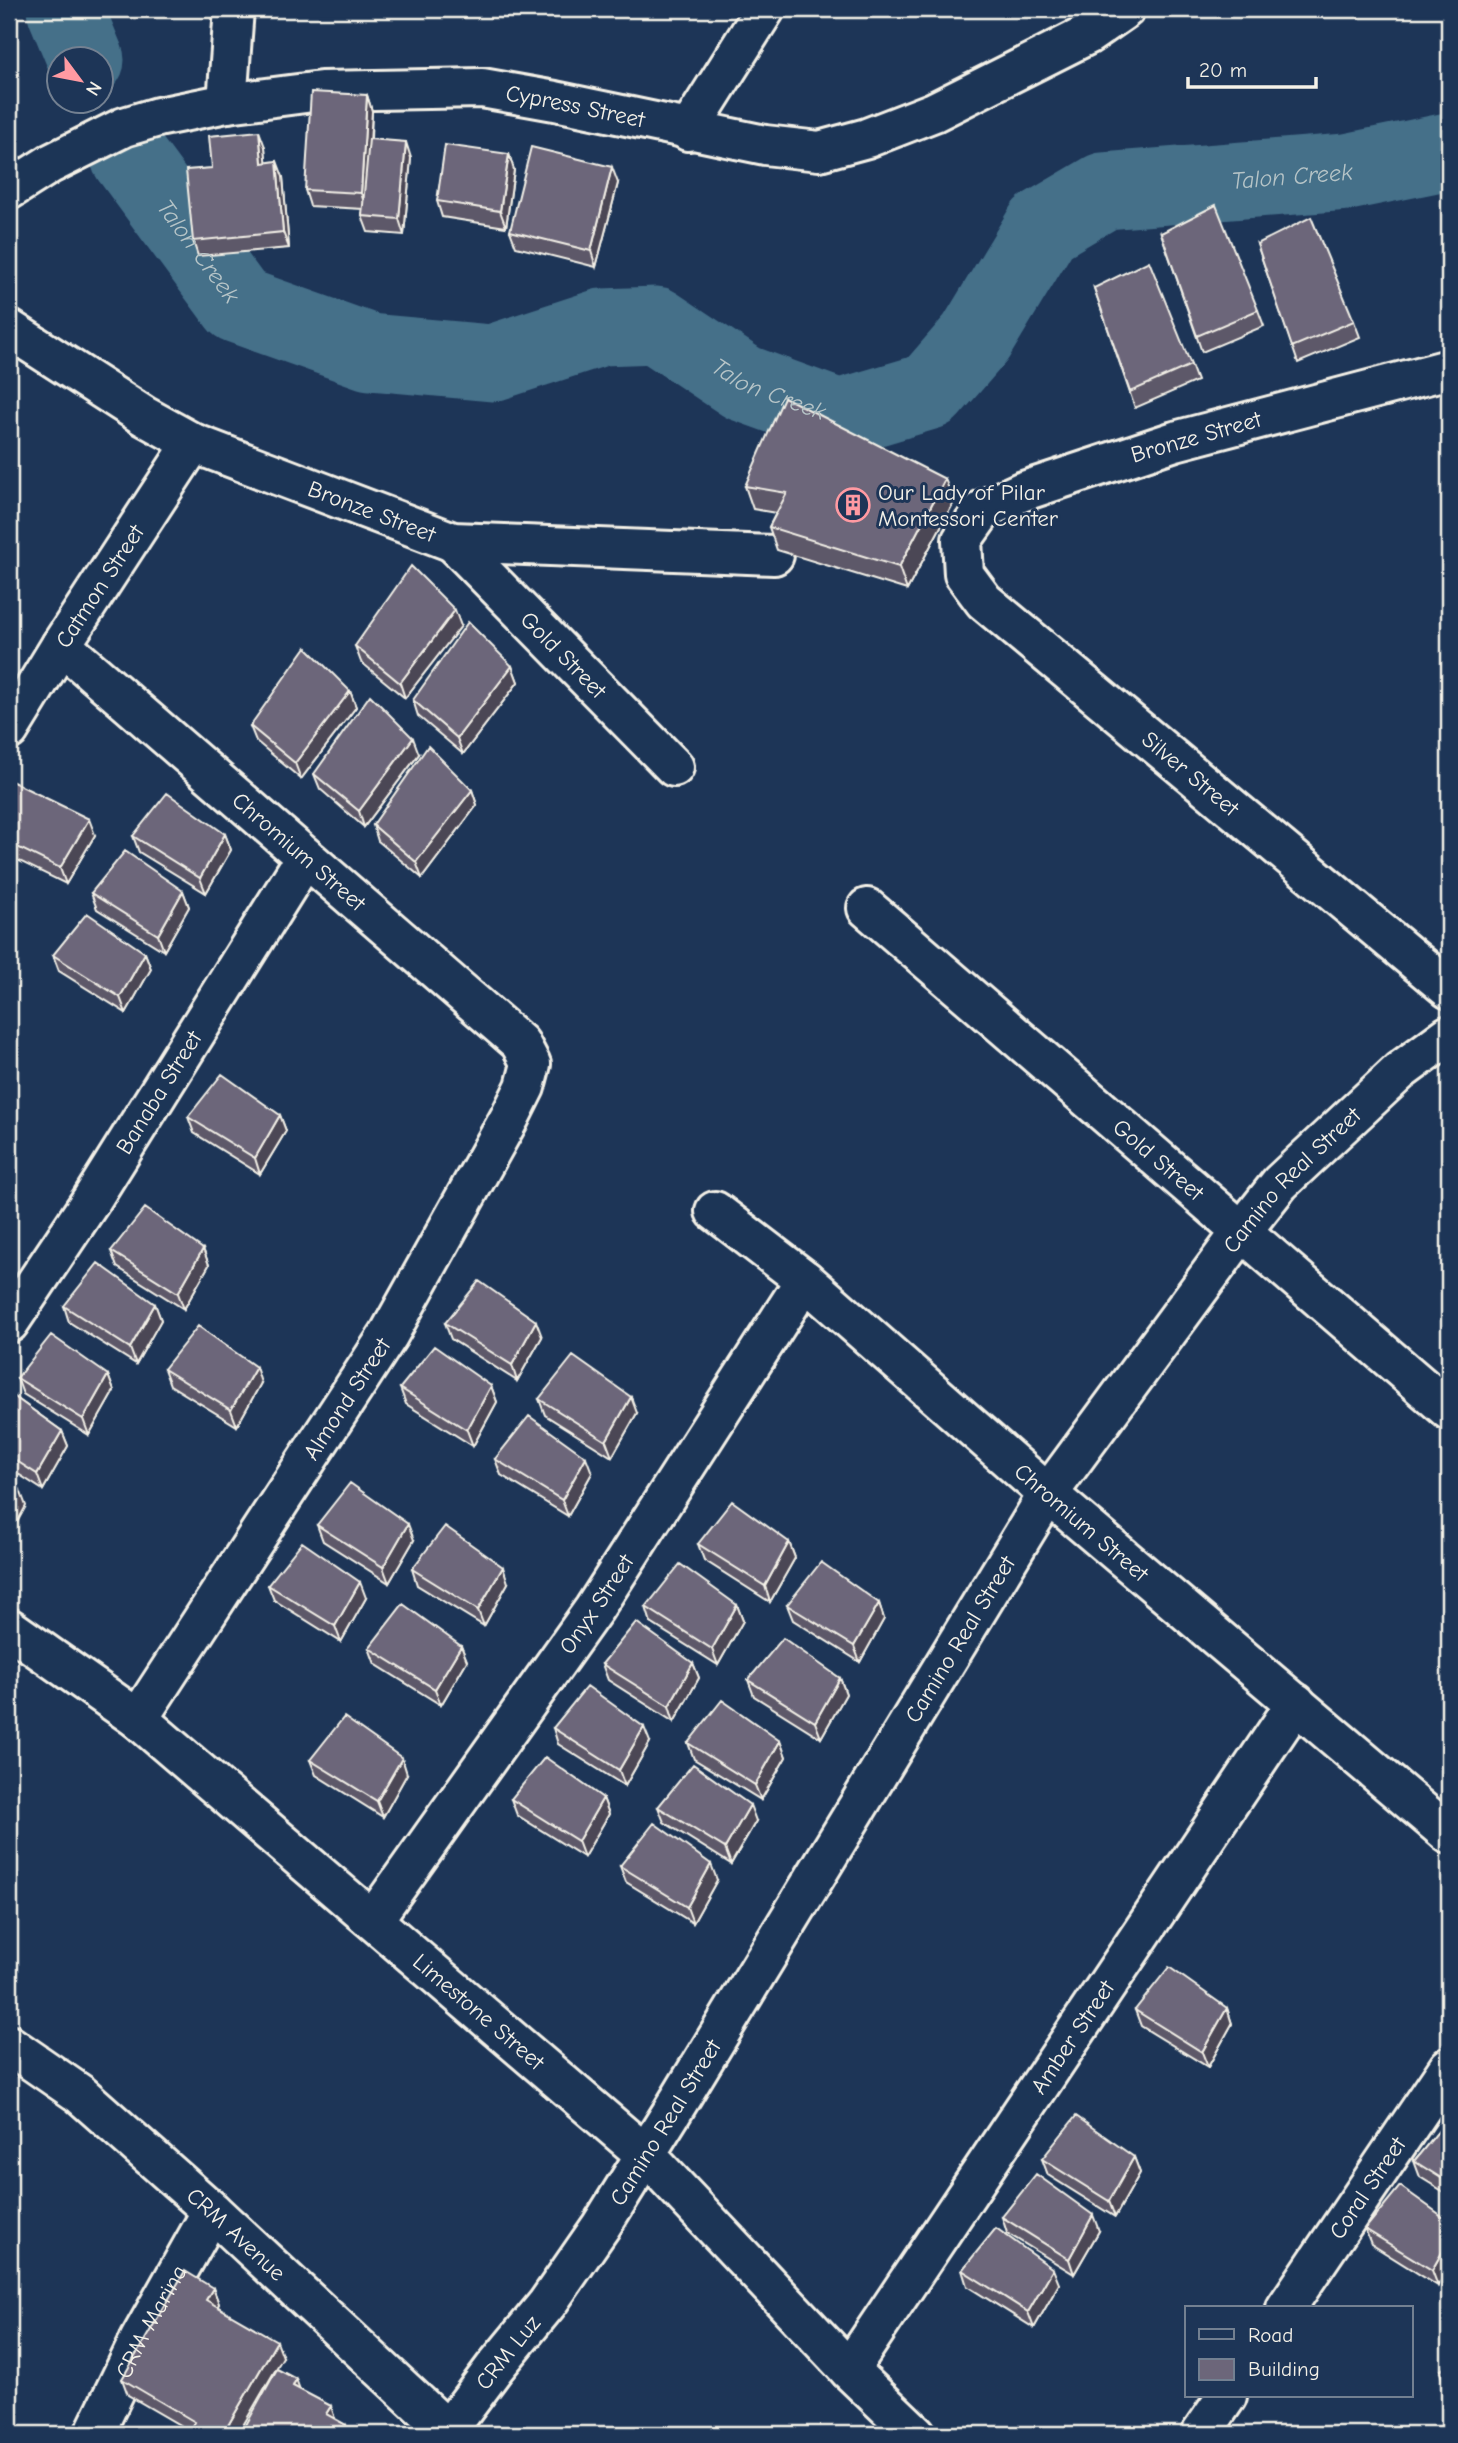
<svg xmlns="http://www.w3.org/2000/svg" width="1458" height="2443" viewBox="0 0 1458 2443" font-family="'Comic Neue',sans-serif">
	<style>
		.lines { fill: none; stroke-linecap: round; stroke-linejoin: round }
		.river { stroke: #446f89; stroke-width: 77 }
		.street-casing { stroke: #f4f1e8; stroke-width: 44 }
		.secondary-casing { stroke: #f4f1e8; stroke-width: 44 }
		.street { stroke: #1d3557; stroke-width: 38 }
		.secondary { stroke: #1d3557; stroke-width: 38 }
		.wall { fill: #5d5869; stroke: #f4f1e8; stroke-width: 2 }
		.shaded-wall { fill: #4c4755; stroke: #f4f1e8; stroke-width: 2 }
		.building { fill: #6c667a; stroke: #f4f1e8; stroke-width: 2 }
		.labels { text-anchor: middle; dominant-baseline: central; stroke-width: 6; stroke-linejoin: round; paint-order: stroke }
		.street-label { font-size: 23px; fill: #f4f1e8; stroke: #1d3557 }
		.poi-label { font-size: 23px; fill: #f4f1e8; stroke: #1d3557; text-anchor: start }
		.water-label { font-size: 24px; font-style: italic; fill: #b6c4c7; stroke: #1d3557 }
	</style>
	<rect width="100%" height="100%" fill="#1d3557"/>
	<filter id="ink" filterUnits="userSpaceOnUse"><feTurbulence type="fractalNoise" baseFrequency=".0143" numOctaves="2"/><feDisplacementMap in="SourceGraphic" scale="14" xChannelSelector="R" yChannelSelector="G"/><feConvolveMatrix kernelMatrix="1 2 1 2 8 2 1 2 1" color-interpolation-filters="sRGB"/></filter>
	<g filter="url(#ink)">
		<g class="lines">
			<g class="river">
				<path d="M65,9L86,60"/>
				<path id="s1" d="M129,157L238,305L370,352L492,363L602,327L656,325L743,383L839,418L930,391L976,338L1043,227L1104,191L1347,172L1449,151"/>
			</g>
			<defs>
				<g id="street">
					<path d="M227,103L234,9"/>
					<path d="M688,131L765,9"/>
					<path id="s2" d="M9,190L50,164L124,127L158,117L227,103L321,91L482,88L555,101L765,145L819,151L867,138L934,112L1089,34L1125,9"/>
					<path id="s3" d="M9,329L144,416L193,443L453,542L774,555"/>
					<path id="s4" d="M1449,369L1175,441L1021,492L984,509L962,540L964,574L984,601L1449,989"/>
					<path id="s5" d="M453,542L674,767"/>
					<path id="s6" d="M61,645L520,1043L531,1064L525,1087L510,1117L389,1334L138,1719"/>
					<path id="s7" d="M9,730L61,645L193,443"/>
					<path id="s8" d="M867,908L1449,1410"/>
					<path id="s9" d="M715,1211L805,1280L1048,1494L1449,1834"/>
					<path id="s10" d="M9,1323L92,1199L305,858"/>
					<path id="s11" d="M9,1628L138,1719L646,2155L849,2370L916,2434"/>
					<path id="s12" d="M373,1920L594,1609L805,1280"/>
					<path id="s13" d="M9,2045L80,2094L212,2211L447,2430"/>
					<path id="s14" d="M1286,2308L1449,2067"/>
					<path id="s15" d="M849,2370L1296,1703"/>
					<path id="s16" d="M94,2434L140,2339L212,2211"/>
					<path d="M1201,2434L1227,2396"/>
				</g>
				<g id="secondary">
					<path id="s17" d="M445,2434L495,2367L547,2304L601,2226L672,2112L1048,1494L1242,1231L1280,1183L1400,1071L1449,1035"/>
				</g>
			</defs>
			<use href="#street" class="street-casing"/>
			<use href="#secondary" class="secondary-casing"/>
			<use href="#street" class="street"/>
			<use href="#secondary" class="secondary"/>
		</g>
		<path class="wall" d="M367,95L372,111L371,139L411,158L404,235L368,232L362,216L363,209L310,206L305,190Z
			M265,147L266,163L283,177L289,248L198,256L193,241L212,168Z
			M509,154L514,170L506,227L442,217L437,201Z
			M618,183L596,267L516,247L510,231Z
			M1161,233L1258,310L1264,326L1202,352Z
			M1257,244L1354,321L1360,337L1298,363Z
			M1094,288L1191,365L1197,381L1135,408Z
			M745,486L954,502L907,590L777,550L769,527L776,513L753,509Z
			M461,626L405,698L361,662L355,646Z
			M512,666L518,682L463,754L418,716L413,700Z
			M350,691L356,707L301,779L256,741L250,726Z
			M419,754L364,827L320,789L314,774Z
			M9,780L95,835L66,884L9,856Z
			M472,790L477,805L422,878L378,841L373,825Z
			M225,834L231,850L206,893L139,852L133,836Z
			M183,891L189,907L164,951L97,909L91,893Z
			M145,953L151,969L126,1013L59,971L53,955Z
			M280,1115L286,1131L260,1174L194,1133L188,1117Z
			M203,1249L209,1265L184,1309L117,1267L111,1251Z
			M155,1304L161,1320L136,1364L69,1322L64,1306Z
			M445,1323L542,1337L517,1381L451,1339Z
			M164,1369L261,1383L237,1426L170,1385Z
			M108,1375L114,1391L89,1435L23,1394L17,1378Z
			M491,1386L497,1402L473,1446L406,1404L400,1388Z
			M9,1393L62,1431L68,1446L43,1490L9,1468Z
			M539,1399L637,1413L612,1457L545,1415Z
			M495,1459L592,1473L568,1516L501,1475Z
			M317,1525L414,1540L389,1583L323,1541Z
			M789,1542L795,1558L770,1602L704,1560L698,1544Z
			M412,1569L508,1583L484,1626L417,1585Z
			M268,1585L366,1598L341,1642L274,1600Z
			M879,1603L884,1619L860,1662L793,1620L787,1605Z
			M737,1605L743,1621L718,1665L651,1623L646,1607Z
			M461,1646L467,1661L441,1705L375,1664L369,1648Z
			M693,1663L699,1678L674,1722L608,1680L602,1664Z
			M840,1678L846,1694L821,1738L754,1696L748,1680Z
			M553,1728L650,1742L625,1786L558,1744Z
			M780,1741L786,1757L761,1800L694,1759L688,1743Z
			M310,1760L407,1774L383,1817L316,1775Z
			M603,1798L609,1814L584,1857L517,1815L511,1799Z
			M658,1807L756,1821L731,1864L664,1822Z
			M620,1866L717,1880L693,1923L626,1882Z
			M1227,2008L1232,2024L1208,2067L1141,2026L1135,2010Z
			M1449,2119V2195L1420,2177L1414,2161Z
			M1134,2157L1140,2173L1115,2217L1048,2175L1042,2159Z
			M1002,2217L1099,2231L1074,2274L1007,2233Z
			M1449,2221L1438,2286L1371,2244L1365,2229Z
			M962,2270L1059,2284L1034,2328L967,2286Z
			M213,2288L219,2304L217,2306L283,2357L190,2431L128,2395L122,2379Z
			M1449,2360V2390L1445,2388L1440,2372Z"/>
		<path class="shaded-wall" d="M367,95L372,111L366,209L361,193Z
			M259,131L265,147L268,179L262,163Z
			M406,142L411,158L404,235L399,219Z
			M509,154L514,170L506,227L500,211Z
			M277,161L283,177L289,248L283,232Z
			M612,167L618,183L596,267L591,251Z
			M945,479L954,502L907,590L899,567Z
			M455,610L461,626L405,698L400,683Z
			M512,666L518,682L463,754L457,738Z
			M350,691L356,707L301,779L295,763Z
			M413,738L419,754L364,827L359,811Z
			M472,790L477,805L422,878L416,862Z
			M89,819L95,835L66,884L60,868Z
			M225,834L231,850L206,893L200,878Z
			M183,891L189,907L164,951L158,935Z
			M145,953L151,969L126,1013L120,997Z
			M280,1115L286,1131L260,1174L255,1158Z
			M11,1171L17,1187L9,1200V1174Z
			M203,1249L209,1265L184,1309L178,1293Z
			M155,1304L161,1320L136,1364L130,1348Z
			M536,1321L542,1337L517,1381L512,1365Z
			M256,1367L261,1383L237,1426L231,1410Z
			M108,1375L114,1391L89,1435L83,1419Z
			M491,1386L497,1402L473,1446L467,1430Z
			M631,1397L637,1413L612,1457L606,1441Z
			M62,1431L68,1446L43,1490L37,1474Z
			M586,1457L592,1473L568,1516L562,1500Z
			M20,1490L26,1506L9,1537V1511Z
			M408,1524L414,1540L389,1583L383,1567Z
			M789,1542L795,1558L770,1602L765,1586Z
			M503,1567L508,1583L484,1626L478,1610Z
			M360,1582L366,1598L341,1642L335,1626Z
			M879,1603L884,1619L860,1662L854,1646Z
			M737,1605L743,1621L718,1665L712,1649Z
			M461,1646L467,1661L441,1705L435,1689Z
			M693,1663L699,1678L674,1722L669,1706Z
			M840,1678L846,1694L821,1738L815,1722Z
			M644,1727L650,1742L625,1786L619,1770Z
			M780,1741L786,1757L761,1800L755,1785Z
			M402,1758L407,1774L383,1817L377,1801Z
			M603,1798L609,1814L584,1857L578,1841Z
			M750,1805L756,1821L731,1864L725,1848Z
			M711,1864L717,1880L693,1923L687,1907Z
			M1227,2008L1232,2024L1208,2067L1202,2052Z
			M1134,2157L1140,2173L1115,2217L1109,2201Z
			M1093,2215L1099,2231L1074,2274L1069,2259Z
			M1449,2240V2266L1438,2286L1432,2270Z
			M1053,2269L1059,2284L1034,2328L1028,2312Z
			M213,2288L219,2304L212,2316L206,2300Z
			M277,2341L283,2357L238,2434H223Z
			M296,2379L302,2395L293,2386Z
			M331,2406L336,2422L326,2414Z
			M346,2425L349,2434H341Z"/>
		<path class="building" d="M311,92L367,95L361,193L305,190Z
			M259,131L262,163L277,161L283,232L193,241L186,170L212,168L209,136Z
			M369,139L406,142L399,219L362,216Z
			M445,145L509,154L500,211L437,201Z
			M531,147L612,167L591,251L510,231Z
			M1216,205L1258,310L1197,336L1161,233Z
			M1311,217L1354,321L1292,347L1257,244Z
			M1149,261L1191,365L1130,392L1094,288Z
			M784,397L945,479L899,567L769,527L787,493L745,486Z
			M411,566L455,610L400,683L355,646Z
			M468,622L512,666L457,738L413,700Z
			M306,647L350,691L295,763L250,726Z
			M370,695L413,738L359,811L314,774Z
			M428,746L472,790L416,862L373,825Z
			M9,780L89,819L60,868L9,843Z
			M167,793L225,834L200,878L133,836Z
			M125,851L183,891L158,935L91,893Z
			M87,913L145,953L120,997L53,955Z
			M222,1074L280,1115L255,1158L188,1117Z
			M145,1208L203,1249L178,1293L111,1251Z
			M98,1263L155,1304L130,1348L64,1306Z
			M479,1281L536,1321L512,1365L445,1323Z
			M198,1326L256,1367L231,1410L164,1369Z
			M51,1335L108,1375L83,1419L17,1378Z
			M434,1346L491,1386L467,1430L400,1388Z
			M573,1356L631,1397L606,1441L539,1399Z
			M9,1393L62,1431L37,1474L9,1456Z
			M529,1416L586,1457L562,1500L495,1459Z
			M9,1482L20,1490L9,1511Z
			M350,1483L408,1524L383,1567L317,1525Z
			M732,1501L789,1542L765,1586L698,1544Z
			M445,1526L503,1567L478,1610L412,1569Z
			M302,1542L360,1582L335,1626L268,1585Z
			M821,1562L879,1603L854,1646L787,1605Z
			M680,1564L737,1605L712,1649L646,1607Z
			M403,1604L461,1646L435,1689L369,1648Z
			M636,1622L693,1663L669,1706L602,1664Z
			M783,1638L840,1678L815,1722L748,1680Z
			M587,1686L644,1727L619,1770L553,1728Z
			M722,1700L780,1741L755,1785L688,1743Z
			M344,1717L402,1758L377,1801L310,1760Z
			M545,1757L603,1798L578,1841L511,1799Z
			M693,1764L750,1805L725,1848L658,1807Z
			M654,1823L711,1864L687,1907L620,1866Z
			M1169,1967L1227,2008L1202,2052L1135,2010Z
			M1076,2116L1134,2157L1109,2201L1042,2159Z
			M1449,2118V2183L1414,2161Z
			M1036,2174L1093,2215L1069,2259L1002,2217Z
			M1400,2186L1449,2221V2240L1432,2270L1365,2229Z
			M996,2228L1053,2269L1028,2312L962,2270Z
			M185,2271L213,2288L206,2300L277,2341L223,2434H188L195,2422L122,2379Z
			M1449,2360V2378L1440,2372Z
			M277,2369L296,2379L293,2386L331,2406L326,2414L346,2425L341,2434H241Z"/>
	</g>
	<defs>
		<symbol id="building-ring" viewBox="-11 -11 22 22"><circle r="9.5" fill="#1d3557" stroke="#ff9aa2" stroke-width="1.5"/><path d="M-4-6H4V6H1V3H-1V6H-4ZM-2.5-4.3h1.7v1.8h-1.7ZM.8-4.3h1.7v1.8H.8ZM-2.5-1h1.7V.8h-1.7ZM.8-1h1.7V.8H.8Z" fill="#ff9aa2"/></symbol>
	</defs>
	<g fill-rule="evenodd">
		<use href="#building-ring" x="834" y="486" width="38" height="38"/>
	</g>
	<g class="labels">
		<g class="street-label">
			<text stroke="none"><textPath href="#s2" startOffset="588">Cypress Street</textPath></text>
			<text transform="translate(1196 437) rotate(-16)">Bronze Street</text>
			<text stroke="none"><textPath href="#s3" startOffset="408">Bronze Street</textPath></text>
			<text stroke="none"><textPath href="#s7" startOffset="170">Catmon Street</textPath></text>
			<text stroke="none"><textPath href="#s5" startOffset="158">Gold Street</textPath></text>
			<text stroke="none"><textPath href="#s4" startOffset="861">Silver Street</textPath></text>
			<text stroke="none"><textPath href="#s6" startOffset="315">Chromium Street</textPath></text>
			<text stroke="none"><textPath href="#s10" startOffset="275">Banaba Street</textPath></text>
			<text stroke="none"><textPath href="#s8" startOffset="385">Gold Street</textPath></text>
			<text stroke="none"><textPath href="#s17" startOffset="1516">Camino Real Street</textPath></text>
			<text transform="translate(347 1399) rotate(-57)">Almond Street</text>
			<text stroke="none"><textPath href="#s9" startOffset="481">Chromium Street</textPath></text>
			<text stroke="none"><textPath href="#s12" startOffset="387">Onyx Street</textPath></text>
			<text stroke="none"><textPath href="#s17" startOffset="948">Camino Real Street</textPath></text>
			<text stroke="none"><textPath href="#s11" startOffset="607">Limestone Street</textPath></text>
			<text stroke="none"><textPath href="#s15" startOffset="401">Amber Street</textPath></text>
			<text stroke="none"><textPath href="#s17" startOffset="382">Camino Real Street</textPath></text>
			<text stroke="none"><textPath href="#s14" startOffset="145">Coral Street</textPath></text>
			<text stroke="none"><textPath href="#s13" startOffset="296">CRM Avenue</textPath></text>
			<text stroke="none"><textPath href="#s16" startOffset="126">CRM Marina</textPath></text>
			<text stroke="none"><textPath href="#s17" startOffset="103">CRM Luz</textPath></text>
		</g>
		<g class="poi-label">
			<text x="878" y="492">Our Lady of Pilar<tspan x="878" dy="26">Montessori Center</tspan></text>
		</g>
		<g class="water-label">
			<text stroke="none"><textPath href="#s1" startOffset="1377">Talon Creek</textPath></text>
			<text stroke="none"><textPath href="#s1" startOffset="117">Talon Creek</textPath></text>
			<text stroke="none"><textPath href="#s1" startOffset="747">Talon Creek</textPath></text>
		</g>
	</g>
	<rect width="1458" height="2443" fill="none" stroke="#1d3557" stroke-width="35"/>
	<rect x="18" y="18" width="1423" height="2408" fill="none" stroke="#f4f1e8" stroke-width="2.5" filter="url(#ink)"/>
	<rect x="1185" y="2306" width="228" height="91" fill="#1d3557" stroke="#738091" stroke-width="2"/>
	<rect x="1199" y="2329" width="35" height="10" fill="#1d3557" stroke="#738091" stroke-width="2"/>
	<text x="1248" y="2342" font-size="21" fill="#f4f1e8">Road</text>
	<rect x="1199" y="2359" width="35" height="21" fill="#6c667a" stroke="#738091" stroke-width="2"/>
	<text x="1248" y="2376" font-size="21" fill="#f4f1e8">Building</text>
	<g transform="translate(80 80) rotate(122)"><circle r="33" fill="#1d3557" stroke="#738091" stroke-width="2"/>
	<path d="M0-5L12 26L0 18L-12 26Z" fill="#ff9aa2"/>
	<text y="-10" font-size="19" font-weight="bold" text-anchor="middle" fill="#f4f1e8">N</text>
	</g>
	<path d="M1188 77v10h128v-10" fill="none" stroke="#f4f1e8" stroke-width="3.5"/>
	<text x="1199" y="77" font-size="21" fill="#f4f1e8" stroke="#1d3557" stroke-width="5" paint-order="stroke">20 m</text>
</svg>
